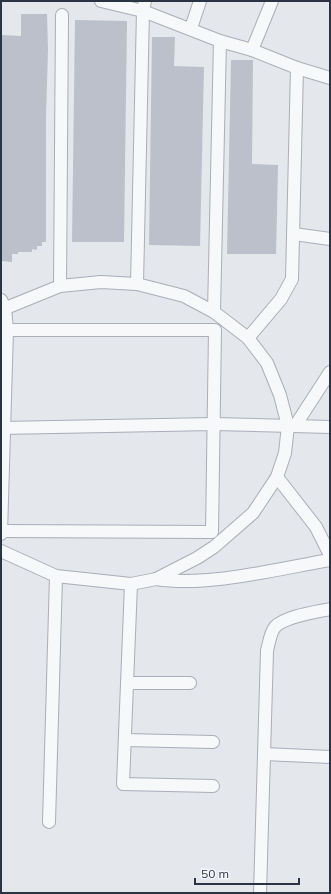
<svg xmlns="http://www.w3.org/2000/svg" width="331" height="894" viewBox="0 0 331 894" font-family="Mulish,sans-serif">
<rect width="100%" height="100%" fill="#e4e7ec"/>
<!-- building -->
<g fill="#bbc0ca">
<polygon points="21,14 47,14 48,49 46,117 46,242 42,242 42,246 37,246 37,250 32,249 32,252 18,252 18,254 12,254 12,262 1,261 1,35 21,36"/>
<polygon points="75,20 127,21 124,242 72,242"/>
<polygon points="152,37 175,37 174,66 204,67 200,246 149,245"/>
<polygon points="231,60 253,60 252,164 278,165 276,254 227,254"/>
</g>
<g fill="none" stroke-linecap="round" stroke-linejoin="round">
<!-- minor casing -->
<g stroke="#a9aeb7" stroke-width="14">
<g id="minor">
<polyline points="101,1 143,11 220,41 252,50 297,68 330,78"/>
<polyline points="191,28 200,1"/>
<polyline points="252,50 272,1"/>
<polyline points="294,234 330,239"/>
<polyline points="137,284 143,11 145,1"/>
<polyline points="60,286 62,15"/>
<polyline points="1,300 5,308 7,330 1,534"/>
<polyline points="1,310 60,286 101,282 137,284 184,296 214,312 248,338 267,363 280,395 288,426 285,453 277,477 253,513 214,547 197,558 156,579 131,584 56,576 1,551"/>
<polyline points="214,312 220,41"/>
<polyline points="248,338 281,299 292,279 297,68"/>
<polyline points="295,426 330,372"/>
<polyline points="1,428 214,424 330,427"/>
<polyline points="277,477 316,527 330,555"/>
<polyline points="2,531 212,532 215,330 7,330"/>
<path d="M156 579C209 587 277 569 330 560"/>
<polyline points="131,584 123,784 213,786"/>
<polyline points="127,683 190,683"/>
<polyline points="125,740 213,742"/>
<polyline points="264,754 330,757"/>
<polyline points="49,822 56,576"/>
<path d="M260 893 267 651C269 643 270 633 275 627 285 616 316 612 330 609"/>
</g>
</g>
<!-- minor -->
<use href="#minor" stroke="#f7f8fa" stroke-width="12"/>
</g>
<!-- border -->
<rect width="331" height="894" fill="none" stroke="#2b3445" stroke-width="4"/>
<!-- scale -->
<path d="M195 878v6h104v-6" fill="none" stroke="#2b3445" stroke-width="2"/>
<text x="201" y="878" font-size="12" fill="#2b3445" stroke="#f4f6f9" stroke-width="3" paint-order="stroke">50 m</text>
</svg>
